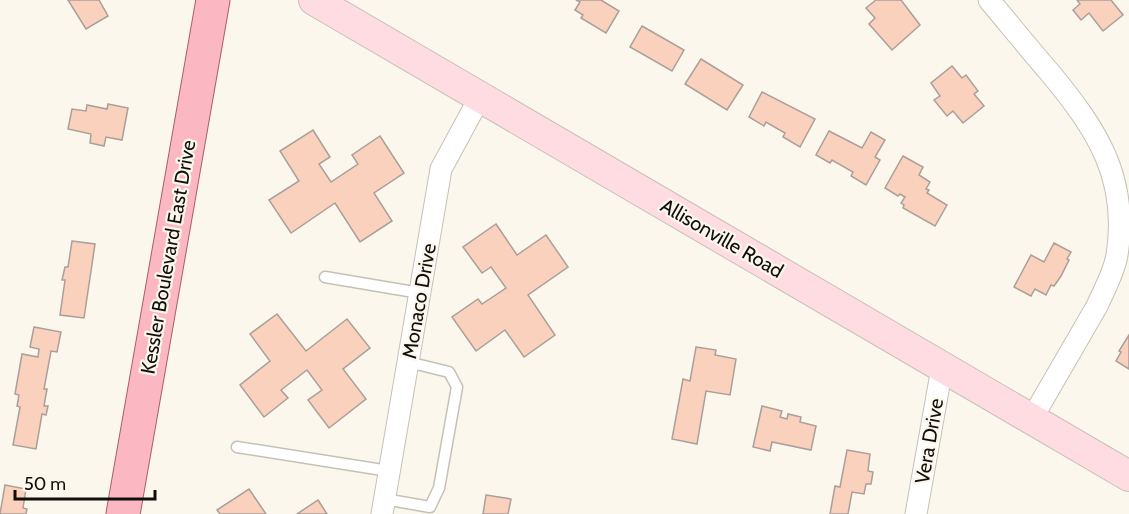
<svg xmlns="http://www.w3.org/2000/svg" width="1129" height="514" viewBox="0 0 1129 514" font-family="Cabin,sans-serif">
<rect width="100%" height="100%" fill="#fcf7ec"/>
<!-- building -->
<g fill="#fad1bc" stroke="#ab9f9a" stroke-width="1.5">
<polygon points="68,0 99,0 108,16 86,29"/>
<polygon points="576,0 601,0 619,11 606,33 581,18 583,15 575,10 580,2"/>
<polygon points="876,0 901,0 920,25 892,50 869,24 875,18 866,8"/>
<polygon points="1077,0 1111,0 1123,15 1103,31 1089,13 1081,20 1073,10 1080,4"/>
<polygon points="642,26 684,50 672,71 630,47"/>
<polygon points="701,59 743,85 727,110 685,84"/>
<polygon points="952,66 962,78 966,75 978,91 974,94 984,106 963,123 953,111 947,116 934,100 940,96 931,83"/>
<polygon points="762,92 815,119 800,147 783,137 785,133 766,122 764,126 749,117"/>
<polygon points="108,104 128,108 122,140 106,137 104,146 90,143 91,134 68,129 72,109 86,111 87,105 107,109"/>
<polygon points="313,130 330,157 319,164 331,182 358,164 352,155 380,136 404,173 374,193 392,221 360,242 335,203 291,233 269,200 299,181 280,151"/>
<polygon points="829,131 862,148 871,132 885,140 875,157 880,160 866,185 851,176 853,172 832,160 830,163 816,155"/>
<polygon points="903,156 923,167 919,175 930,182 926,189 929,190 927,193 947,205 935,226 903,208 904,205 901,203 905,197 900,194 898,196 885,188"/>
<polygon points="496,224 517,255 546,235 568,267 528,295 555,335 524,357 505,330 476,351 452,317 478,299 482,304 506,288 491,267 482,273 463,247"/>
<polygon points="72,241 95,244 84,318 60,315 65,280 62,280 65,267 68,267"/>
<polygon points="1054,243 1071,252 1067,259 1069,260 1061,276 1054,286 1051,285 1046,295 1035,289 1031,296 1014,287 1031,255 1044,262"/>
<polygon points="277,314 306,351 347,319 370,348 343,369 366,399 329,428 308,400 322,390 307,370 281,390 288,398 264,417 240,385 270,361 250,334"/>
<polygon points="34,327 61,332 57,352 51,351 44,389 47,389 44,406 48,406 46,415 42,414 36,449 13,445 20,407 17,406 19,395 15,394 22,354 38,357 39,349 30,347"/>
<polygon points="1129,335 1129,369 1116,361 1121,352 1119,351"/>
<polygon points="696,347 716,350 715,355 736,359 730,395 706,391 697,444 672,439 683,379 690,381"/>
<polygon points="762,406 782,411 780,417 787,419 788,414 801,417 800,422 816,426 811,450 772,442 770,451 753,447"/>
<polygon points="847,450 870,454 868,471 873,472 871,484 866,484 864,494 852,492 848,514 830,514 835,486 840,487"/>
<polygon points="5,485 26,489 23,508 27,509 26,514 0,514"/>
<polygon points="249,489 266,514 220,514 217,510"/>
<polygon points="486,495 511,499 508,514 483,514"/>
<polygon points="318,500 327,514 297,514"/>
</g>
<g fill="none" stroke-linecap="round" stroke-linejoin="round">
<!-- service casing -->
<g stroke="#c6c1b7" stroke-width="13">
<g id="service">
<polyline points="325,277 420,293"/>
<polyline points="237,447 389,471"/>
<polyline points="384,499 430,507 439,488 457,387 449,372 408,362"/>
</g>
</g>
<!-- minor casing -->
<g stroke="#c6c1b7" stroke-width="23">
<g id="minor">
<path d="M989 0C1010 25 1030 50 1051 74 1097 130 1129 178 1117 255 1114 273 1104 290 1097 306L1031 420"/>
<polyline points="382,514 441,169 480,97"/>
<polyline points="916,514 942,368"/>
</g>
</g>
<!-- secondary casing -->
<g stroke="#c6c1b7" stroke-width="32">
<polyline id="secondary" points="314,0 1129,476"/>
</g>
<!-- primary casing -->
<g stroke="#a85e68" stroke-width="35">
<polyline id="primary" points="123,514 213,0"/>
</g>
<!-- service -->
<use href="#service" stroke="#fff" stroke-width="10"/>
<!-- minor -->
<use href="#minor" stroke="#fff" stroke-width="21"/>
<!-- secondary -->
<use href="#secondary" stroke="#fedce1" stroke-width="30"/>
<!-- primary -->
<use href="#primary" stroke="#fcb8c2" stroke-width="33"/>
</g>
<g text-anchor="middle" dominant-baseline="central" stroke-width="4.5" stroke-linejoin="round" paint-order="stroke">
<!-- street labels -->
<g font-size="20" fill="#100f0b" stroke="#fcf7ec">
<text transform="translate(722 238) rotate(30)">Allisonville Road</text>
<text transform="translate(168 257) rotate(-80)">Kessler Boulevard East Drive</text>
<text transform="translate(419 301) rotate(-80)">Monaco Drive</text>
<text transform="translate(929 441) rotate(-80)">Vera Drive</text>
</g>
</g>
<!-- scale -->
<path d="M15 490v9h140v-9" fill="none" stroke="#100f0b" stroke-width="3"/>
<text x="24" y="490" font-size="18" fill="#100f0b" stroke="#fcf7ec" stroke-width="4.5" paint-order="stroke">50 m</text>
</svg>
